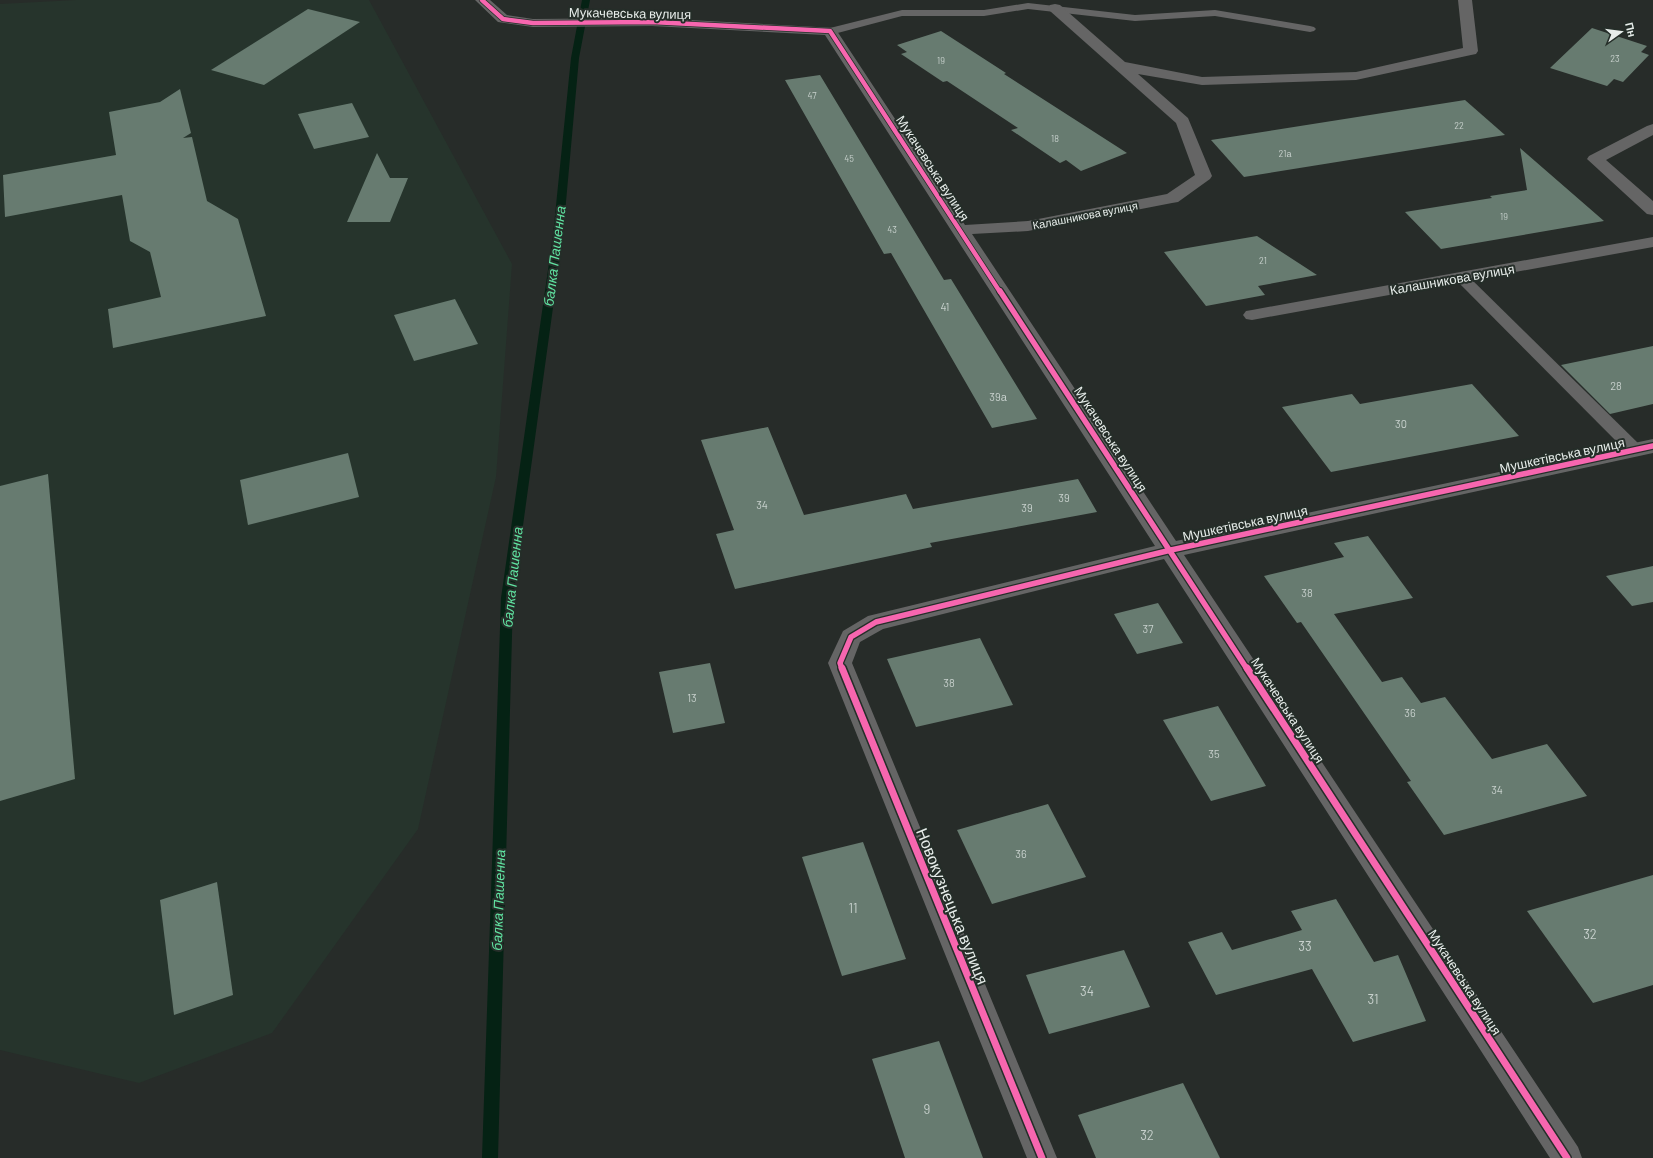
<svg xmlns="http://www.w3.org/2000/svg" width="1653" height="1158" viewBox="0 0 1653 1158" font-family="Barlow,sans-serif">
<rect width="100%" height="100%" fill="#272c29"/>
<!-- built -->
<polygon fill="#26342c" points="76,0 369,0 512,264 496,477 418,829 272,1033 139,1083 0,1050 0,4"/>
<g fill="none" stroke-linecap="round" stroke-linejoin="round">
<!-- stream -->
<polygon fill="#052214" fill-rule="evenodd" points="582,0 590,0 579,58 563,235 513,598 498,1158 482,1158 501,598 553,235 571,58"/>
</g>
<!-- building -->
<g fill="#677b70">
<polygon points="308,9 360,22 264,85 211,70"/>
<polygon points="1592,28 1647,46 1641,52 1649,55 1623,82 1614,79 1607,86 1550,68"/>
<polygon points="941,31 1006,73 1004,74 1127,153 1081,171 1066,160 1060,163 1011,130 1018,128 947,81 943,82 901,54 907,52 897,45"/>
<polygon points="820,75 944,280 951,279 1037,419 992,428 891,253 884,254 785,80"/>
<polygon points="180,89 191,133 183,138 192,137 207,201 238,219 266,316 113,348 108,309 161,297 150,252 130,241 122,195 5,217 3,175 116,155 109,112 160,102"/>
<polygon points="1465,100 1505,135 1244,177 1211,140"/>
<polygon points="352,103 369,137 314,149 298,114"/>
<polygon points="1520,148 1604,221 1441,249 1405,212 1492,198 1490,196 1527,190"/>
<polygon points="377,153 390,178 408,178 390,222 347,222"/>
<polygon points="1257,236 1317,275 1258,286 1265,295 1206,306 1164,252"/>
<polygon points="455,299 478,344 414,361 394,315"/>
<polygon points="1653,346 1653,404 1610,414 1561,365"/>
<polygon points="1472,384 1519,436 1331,472 1282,407 1352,394 1360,404"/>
<polygon points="768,427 804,515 906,494 913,509 1078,479 1097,512 930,543 932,547 735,589 716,534 734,530 701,440"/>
<polygon points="348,453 359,497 248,525 240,480"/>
<polygon points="48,474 75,779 0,801 0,486"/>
<polygon points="1368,536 1413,598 1334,614 1382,682 1402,677 1421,703 1445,697 1492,759 1547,744 1587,796 1444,835 1407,782 1411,781 1301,622 1297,623 1264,576 1344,557 1334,543"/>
<polygon points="1653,566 1653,602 1632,606 1606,576"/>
<polygon points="1158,603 1183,643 1137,654 1114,614"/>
<polygon points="980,638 1013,705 916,727 887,659"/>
<polygon points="710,663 725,723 673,733 659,672"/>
<polygon points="1218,706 1266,786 1211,801 1163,720"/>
<polygon points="1048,804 1086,877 992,904 957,830"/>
<polygon points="863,842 906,959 842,976 802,857"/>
<polygon points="1653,875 1653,985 1593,1003 1527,911"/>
<polygon points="217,882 233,995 174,1015 160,900"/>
<polygon points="1336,899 1374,962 1398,955 1426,1021 1353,1042 1312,969 1216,995 1188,942 1222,932 1232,950 1302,930 1291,911"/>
<polygon points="1124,950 1150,1007 1049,1034 1026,975"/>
<polygon points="939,1041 983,1158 905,1158 872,1059"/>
<polygon points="1183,1083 1220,1158 1096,1158 1078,1115"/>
</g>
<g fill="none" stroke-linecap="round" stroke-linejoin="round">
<!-- lane -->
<g fill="#656565" fill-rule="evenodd">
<polygon points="1028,3 1135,15 1215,10 1310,26 1314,27 1316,29 1314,31 1310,32 1215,16 1135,21 1028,9 984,16 902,16 830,35 826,33 824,31 826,29 902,10 984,10"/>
<polygon points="1461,273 1466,274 1641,446 1643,450 1641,454 1635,455 1629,454 1456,280 1454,277 1456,274"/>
</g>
<!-- street -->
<g fill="#656565" fill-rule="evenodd">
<polygon points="475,0 490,0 507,15 533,19 652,18 835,28 965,225 1028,221 1167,194 1195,175 1176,123 1050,11 1048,8 1050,5 1055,4 1060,5 1125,62 1202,77 1356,72 1463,48 1458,0 1472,0 1478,51 1476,54 1471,55 1356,80 1202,85 1138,74 1188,118 1212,176 1210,179 1178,202 1172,203 1028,231 972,234 1176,541 1653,439 1653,453 1184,555 1578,1147 1582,1158 1550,1158 1164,559 883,629 860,642 852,663 1057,1158 1027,1158 828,663 843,631 868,616 1155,546 825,35 652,26 533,27 498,22"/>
<polygon points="1653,124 1653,135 1606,160 1653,201 1653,215 1647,214 1587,159 1589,156 1647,126"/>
<polygon points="1653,237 1653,247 1252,320 1246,319 1243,315 1246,311 1252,310"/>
</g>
<!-- cycleway-far2 casing -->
<g stroke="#252e29" stroke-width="6">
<polyline id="cycleway-far2" points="482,0 503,19 533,23 652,22 830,31 1000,292"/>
</g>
<!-- cycleway-far1 casing -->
<g stroke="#252e29" stroke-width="8">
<g id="cycleway-far1">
<polyline points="1000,291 1247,669"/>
<polyline points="842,669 840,663 851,637 876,622 1171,550 1653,446"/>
</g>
</g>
<!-- cycleway casing -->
<g stroke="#252e29" stroke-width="10">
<g id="cycleway">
<polyline points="842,668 1042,1158"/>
<polyline points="1247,668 1567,1158"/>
</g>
</g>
<!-- cycleway-far2 -->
<use href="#cycleway-far2" stroke="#f766af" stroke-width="4.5"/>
<!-- cycleway-far1 -->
<use href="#cycleway-far1" stroke="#f766af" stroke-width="5.5"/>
<!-- cycleway -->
<use href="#cycleway" stroke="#f766af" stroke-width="7"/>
</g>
<g text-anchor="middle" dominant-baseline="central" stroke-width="4" stroke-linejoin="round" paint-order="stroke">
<!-- far-number labels -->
<g font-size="9" fill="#c7d0cc">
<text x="1615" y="58">23</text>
<text x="941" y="60">19</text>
<text x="812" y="95">47</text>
<text x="1459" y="125">22</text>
<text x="1055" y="138">18</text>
<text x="1285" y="153">21а</text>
<text x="849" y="158">45</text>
<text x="1504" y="216">19</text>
<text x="892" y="229">43</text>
<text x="1263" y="260">21</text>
</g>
<!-- far-street labels -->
<g font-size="11" fill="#e7edea" stroke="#252e29">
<text transform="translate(1085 215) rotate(-11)">Калашникова вулиця</text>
</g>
<!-- number labels -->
<g font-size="11" fill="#c7d0cc">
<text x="945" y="306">41</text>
<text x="1616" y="385">28</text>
<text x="998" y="396">39а</text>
<text x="1401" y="423">30</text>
<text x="1064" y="497">39</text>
<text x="762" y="504">34</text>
<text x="1027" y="507">39</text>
<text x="1307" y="592">38</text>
<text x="1148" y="628">37</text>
<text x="949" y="682">38</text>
<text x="692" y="697">13</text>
<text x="1410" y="712">36</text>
<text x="1214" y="753">35</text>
<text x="1497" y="789">34</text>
<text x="1021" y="853">36</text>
</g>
<!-- street labels -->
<g font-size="13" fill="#e7edea" stroke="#252e29">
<text transform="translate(630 13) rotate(1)">Мукачевська вулиця</text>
<text transform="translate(933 168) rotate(57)">Мукачевська вулиця</text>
<text transform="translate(1452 279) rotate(-10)">Калашникова вулиця</text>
<text transform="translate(1111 439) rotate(57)">Мукачевська вулиця</text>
<text transform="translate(1562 455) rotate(-12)">Мушкетівська вулиця</text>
<text transform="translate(1245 523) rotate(-12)">Мушкетівська вулиця</text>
<text transform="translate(1288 710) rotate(57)">Мукачевська вулиця</text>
<text transform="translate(1465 982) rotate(57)">Мукачевська вулиця</text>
</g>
<!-- near-number labels -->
<g font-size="13" fill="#c7d0cc">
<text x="853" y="908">11</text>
<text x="1590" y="934">32</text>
<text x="1305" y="946">33</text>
<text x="1087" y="991">34</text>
<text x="1373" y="999">31</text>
<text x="927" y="1109">9</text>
<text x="1147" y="1135">32</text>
</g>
<!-- water labels -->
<g font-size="14" font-style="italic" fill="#61e4a2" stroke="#252e29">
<text transform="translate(554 256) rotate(-83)">балка Пашенна</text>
<text transform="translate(512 577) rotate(-84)">балка Пашенна</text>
<text transform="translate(498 900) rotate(-88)">балка Пашенна</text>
</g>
<!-- near-street labels -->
<g font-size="16" fill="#e7edea" stroke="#252e29">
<text transform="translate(953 906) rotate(68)">Новокузнецька вулиця</text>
</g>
</g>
<!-- north arrow -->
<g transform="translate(1621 32) rotate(76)" stroke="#252e29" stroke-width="3" paint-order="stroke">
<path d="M0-3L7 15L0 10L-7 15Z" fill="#e7edea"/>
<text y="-6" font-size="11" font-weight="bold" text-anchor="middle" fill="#e7edea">Пн</text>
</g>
</svg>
